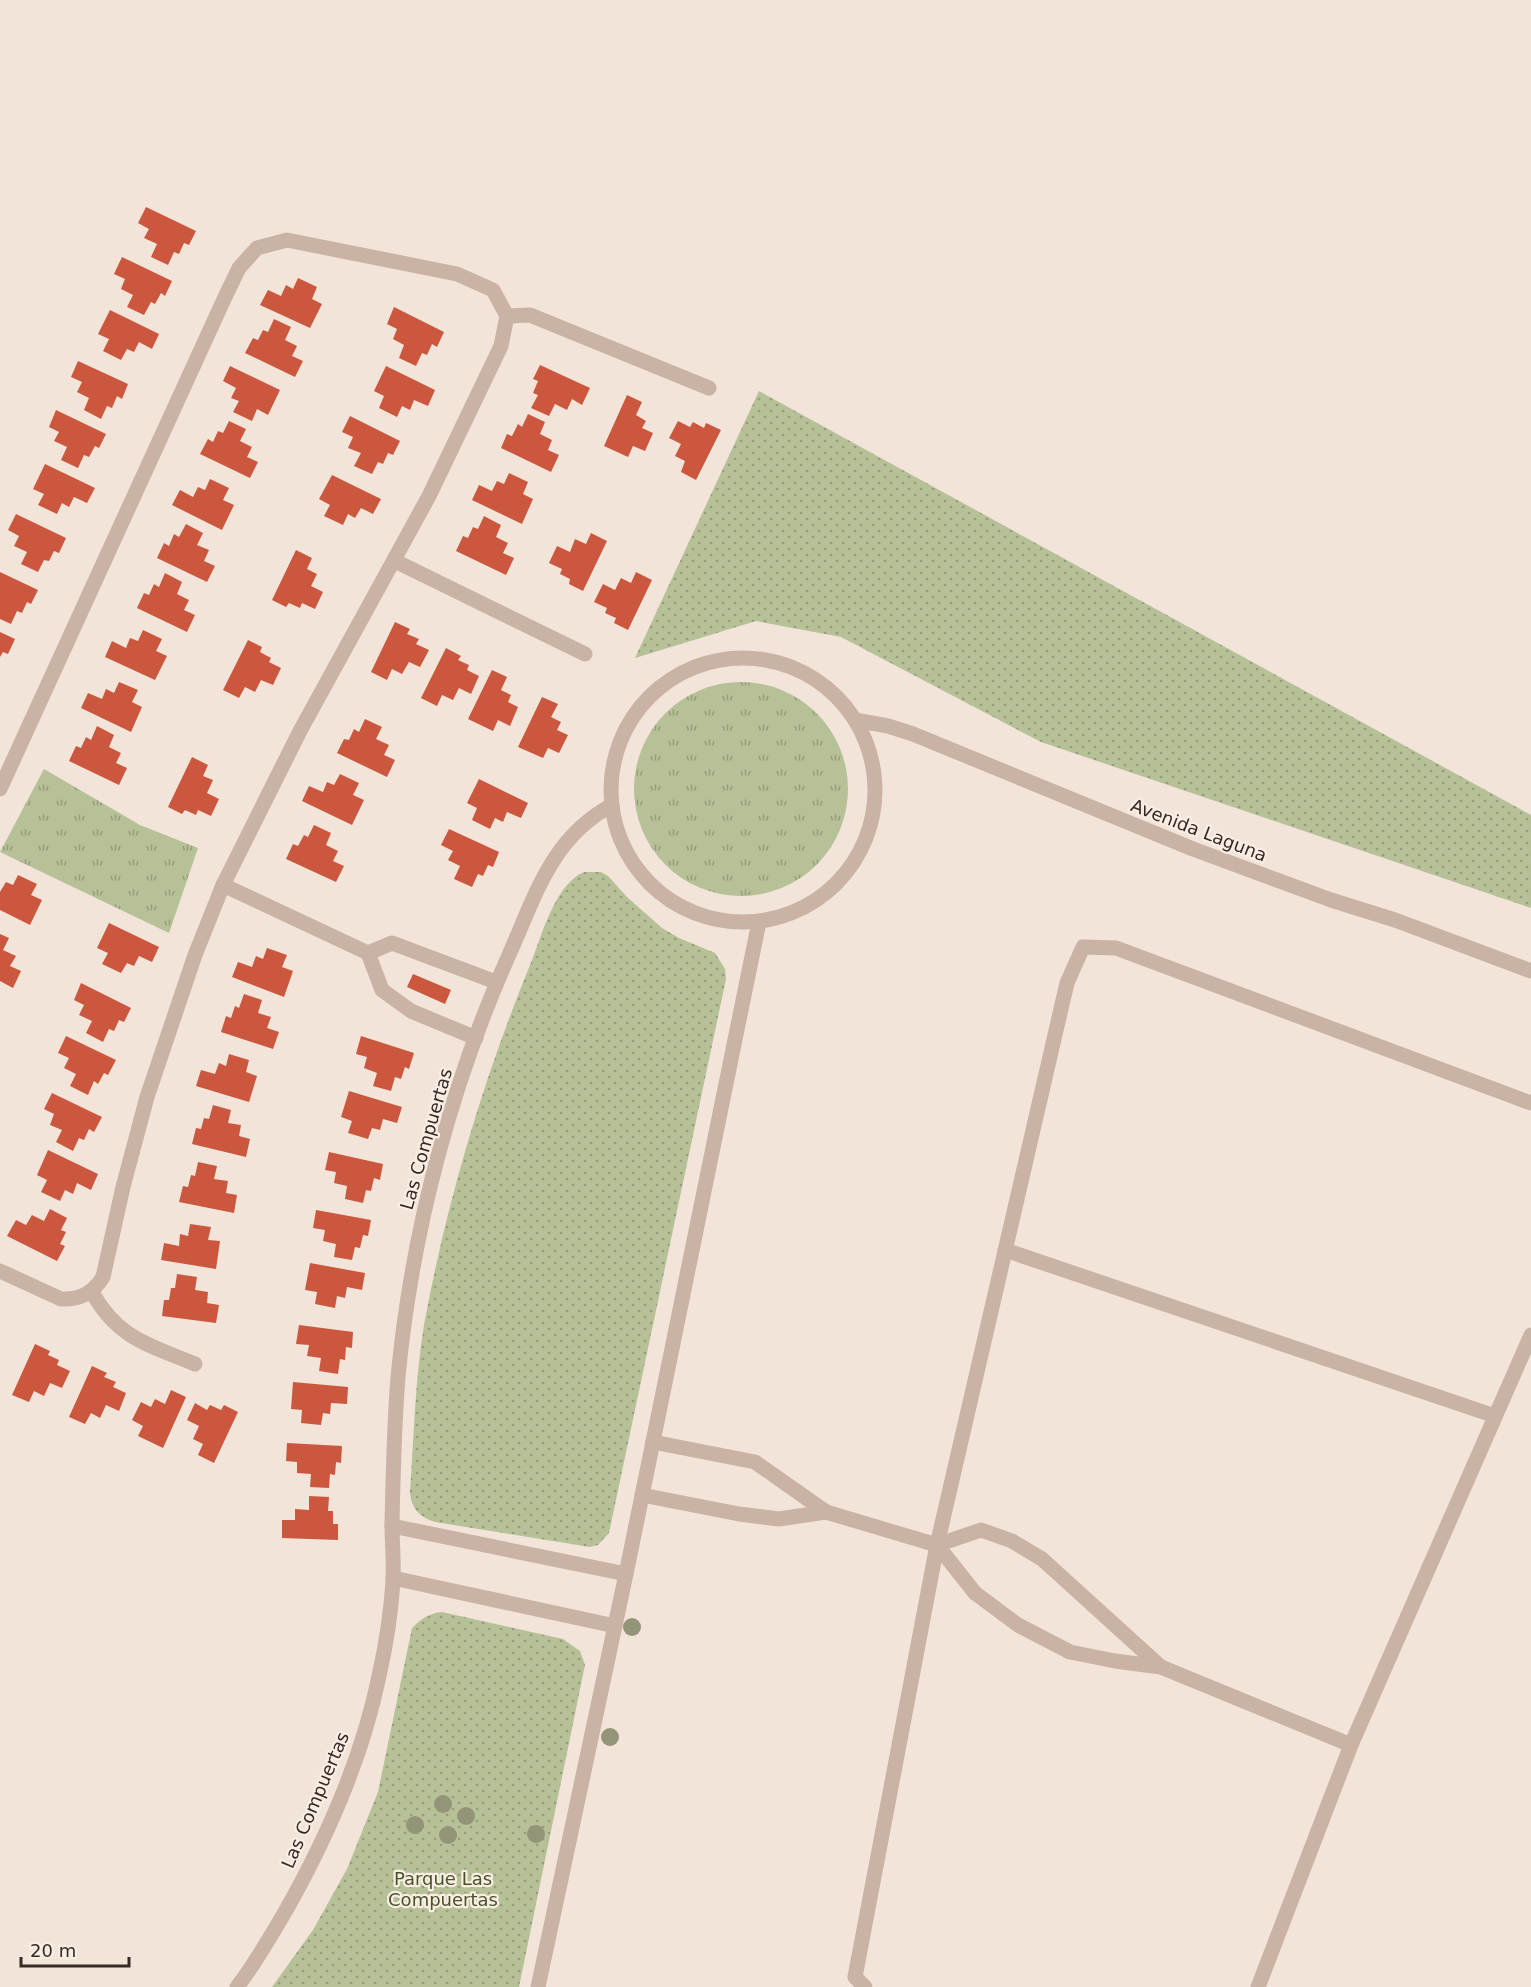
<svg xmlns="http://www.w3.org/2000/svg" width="1531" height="1987" viewBox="0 0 1531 1987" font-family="'DejaVu Sans',sans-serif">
<defs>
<pattern id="grass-tufts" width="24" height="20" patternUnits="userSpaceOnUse" patternTransform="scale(1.5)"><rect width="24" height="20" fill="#b6c198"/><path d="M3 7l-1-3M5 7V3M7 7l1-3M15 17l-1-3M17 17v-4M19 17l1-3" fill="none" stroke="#959d7c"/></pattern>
<pattern id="park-dots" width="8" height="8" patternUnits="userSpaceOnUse" patternTransform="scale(1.5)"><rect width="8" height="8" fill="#b6c198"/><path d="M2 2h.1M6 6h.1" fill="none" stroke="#959d7c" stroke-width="1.8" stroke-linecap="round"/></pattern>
</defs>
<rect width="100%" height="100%" fill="#f2e4d8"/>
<!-- grass -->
<g fill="url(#grass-tufts)">
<circle cx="741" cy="789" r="107"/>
<polygon points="44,769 140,825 198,848 169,933 0,852"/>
</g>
<!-- park -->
<g fill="url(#park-dots)">
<polygon points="759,391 1531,815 1531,908 1041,742 841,637 756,621 635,658"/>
<path d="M584 872H601L608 876 627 897 662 928 679 938 715 953 725 969 726 979 609 1533 598 1545 590 1547 435 1522C419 1517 411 1508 410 1492 414 1436 415 1380 424 1325 447 1200 484 1077 532 960 543 932 555 885 584 872Z"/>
<path d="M442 1612 563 1639 580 1651 585 1665 519 1987H272L313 1930 347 1869 378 1792 412 1628C421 1619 429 1613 442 1612Z"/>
</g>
<!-- building -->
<g fill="#ca573e">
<polygon points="146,207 196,231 189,245 184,243 179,254 174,252 168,265 151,257 157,244 144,238 149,229 138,223"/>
<polygon points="122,257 172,281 165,296 161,293 155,304 151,302 144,315 127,307 133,295 121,289 125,279 114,274"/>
<polygon points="298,278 317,287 312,299 322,304 310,328 260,305 268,290 281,296 286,285 293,289"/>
<polygon points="394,307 444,332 437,347 432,344 427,355 422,353 416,366 399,358 404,345 393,339 397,329 387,324"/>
<polygon points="110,310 159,334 152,349 139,342 134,352 127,349 121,360 103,351 109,339 98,334"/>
<polygon points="274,319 291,327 285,340 297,346 292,356 303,361 295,377 245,353 253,338 258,340 263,330 268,332"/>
<polygon points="78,361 128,384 122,399 117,396 112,408 107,406 101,419 84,410 89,398 77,392 82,382 71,377"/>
<polygon points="540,365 590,388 582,405 572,399 567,410 555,404 549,416 531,408 538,395 533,393 538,381 533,379"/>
<polygon points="230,366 280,390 268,415 257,409 252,421 233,412 239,401 231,398 236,388 223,381"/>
<polygon points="386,366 435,390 428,406 414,400 410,410 402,406 397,417 379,408 384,396 374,391"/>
<polygon points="627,395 642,402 636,415 646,421 642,428 653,433 645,451 633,446 628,457 604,446"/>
<polygon points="56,410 106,434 99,448 95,446 89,457 84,455 78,468 61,460 67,447 54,441 59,432 49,427"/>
<polygon points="528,414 545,422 540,434 552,440 548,450 559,455 551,472 501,448 507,434 512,436 518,424 522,427"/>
<polygon points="350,416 400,441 393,455 388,453 383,464 378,462 372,474 354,466 361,453 348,448 353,437 342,432"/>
<polygon points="229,421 246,429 240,441 252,447 247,457 258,462 250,478 200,454 208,439 213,442 218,431 223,433"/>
<polygon points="678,421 690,427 693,422 704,428 706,423 721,430 696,480 681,472 685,461 675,456 681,444 669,438"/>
<polygon points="45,464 95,488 87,503 74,497 69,507 62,503 57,514 38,505 44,494 33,489"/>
<polygon points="509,473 528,482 523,494 533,499 522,524 472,500 479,485 492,491 497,481 504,484"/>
<polygon points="332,475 381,499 373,514 361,508 355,518 348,514 343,525 324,516 330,505 319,499"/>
<polygon points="210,479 229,488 223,500 234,505 222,530 172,505 180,490 193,497 198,487 205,490"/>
<polygon points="16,514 66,538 59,553 54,551 49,561 44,560 38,572 21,564 27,552 14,546 19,536 8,530"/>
<polygon points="484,516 501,525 496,537 508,543 503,553 514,558 506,575 456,551 463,536 468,538 473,527 478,529"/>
<polygon points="186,524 203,533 197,545 209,550 204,561 215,566 207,582 157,558 164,543 169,546 174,534 179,537"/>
<polygon points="591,533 607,541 583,591 569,584 570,579 560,574 562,569 549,563 557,546 570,552 575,539 586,544"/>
<polygon points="296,550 312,558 307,569 317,574 311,586 323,592 315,609 302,603 300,608 289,603 286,607 272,600"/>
<polygon points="0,572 38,590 31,604 27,602 22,613 17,611 11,624 0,619"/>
<polygon points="636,572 652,580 628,630 614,623 616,618 605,613 607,608 594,602 603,584 615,590 621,578 631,583"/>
<polygon points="165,573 182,582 177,594 189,600 184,610 195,615 187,632 137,608 144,593 149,595 154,584 159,587"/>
<polygon points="395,622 410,629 407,634 419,639 416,644 429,650 420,667 409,662 402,674 392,669 387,680 371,672"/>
<polygon points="143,630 162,639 156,651 167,656 155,680 105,657 112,641 126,648 130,638 138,641"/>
<polygon points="0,632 15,639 8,654 3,652 0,657"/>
<polygon points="248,640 262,647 260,652 271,658 269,662 281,668 273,685 261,680 255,692 245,687 239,698 223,690"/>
<polygon points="446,648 461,656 458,660 469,665 467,670 479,676 471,694 459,688 453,700 442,695 437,706 421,698"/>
<polygon points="492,670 507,677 501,690 511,695 508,702 518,707 510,726 498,720 493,731 468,719"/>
<polygon points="119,682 138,690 132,702 142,707 131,732 81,708 88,693 102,699 106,689 114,693"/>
<polygon points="542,697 558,704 551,717 561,722 557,730 568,735 559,753 548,748 543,758 518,747"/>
<polygon points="365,719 382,727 376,739 389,745 384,755 395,760 387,777 337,753 344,739 349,740 354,729 359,732"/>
<polygon points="97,726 114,735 109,747 121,753 116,763 127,768 119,785 69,761 76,746 81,748 86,737 91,740"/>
<polygon points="192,757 208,765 203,776 213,780 207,793 219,799 211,816 198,810 196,815 185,810 182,814 168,807"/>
<polygon points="340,774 359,783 353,795 364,800 352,825 302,801 309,786 323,792 327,782 334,785"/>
<polygon points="479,779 528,803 521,818 507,812 503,822 495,818 490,829 472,820 477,808 467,803"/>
<polygon points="314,825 331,833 326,845 338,851 333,861 344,866 336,882 286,859 293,844 298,846 304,835 308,837"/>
<polygon points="449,829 499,852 493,867 488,865 483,876 478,874 472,887 454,879 460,866 448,860 453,851 441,845"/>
<polygon points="18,875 37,884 31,895 42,900 30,925 0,910 0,892 6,882 13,885"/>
<polygon points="109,923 159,947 152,962 139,956 134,966 127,963 121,973 102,964 108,953 97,948"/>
<polygon points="0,934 9,938 3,950 16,956 10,966 21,971 13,988 0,981"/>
<polygon points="267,948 287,955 282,967 293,971 284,997 232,977 238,962 252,967 256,956 263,959"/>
<polygon points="413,974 451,990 445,1004 407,987"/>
<polygon points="81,983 131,1008 124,1022 119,1020 114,1031 109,1029 103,1042 86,1033 92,1021 79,1015 84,1005 74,1000"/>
<polygon points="244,994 262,1000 258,1013 271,1017 267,1028 279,1032 273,1049 221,1032 226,1016 231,1018 235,1006 239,1008"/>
<polygon points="66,1036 116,1060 108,1075 104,1073 98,1084 94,1081 88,1095 70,1086 76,1074 64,1068 69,1058 58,1053"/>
<polygon points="361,1036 414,1053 409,1069 405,1067 401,1079 395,1077 391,1091 373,1086 377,1073 364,1068 367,1057 356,1054"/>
<polygon points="229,1054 249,1060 246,1072 257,1076 249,1102 196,1086 201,1070 215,1074 219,1063 226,1066"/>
<polygon points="349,1091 402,1107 397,1123 383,1119 380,1130 372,1128 368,1139 348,1133 352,1121 341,1117"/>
<polygon points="52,1093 102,1117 94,1132 89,1129 84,1140 79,1138 73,1151 56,1142 62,1130 50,1125 54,1114 44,1109"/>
<polygon points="213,1105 231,1110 228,1123 241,1125 239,1136 250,1139 246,1157 192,1144 196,1128 201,1129 204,1118 209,1119"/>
<polygon points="48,1150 98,1174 91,1190 77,1183 73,1194 65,1190 60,1201 41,1192 47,1180 37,1175"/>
<polygon points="329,1152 383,1164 380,1180 374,1178 371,1191 366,1190 363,1203 345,1199 347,1186 334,1183 336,1172 325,1170"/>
<polygon points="198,1162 217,1166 214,1179 228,1181 226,1193 237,1195 234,1213 179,1202 183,1186 188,1187 191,1175 195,1176"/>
<polygon points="50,1209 67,1218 61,1230 66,1232 60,1244 65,1246 57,1261 7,1236 16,1220 26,1225 32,1215 44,1221"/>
<polygon points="316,1210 371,1220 368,1236 363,1235 360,1248 355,1247 352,1260 334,1257 336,1244 323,1241 325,1230 313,1228"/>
<polygon points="190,1224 211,1227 208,1240 220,1241 216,1269 161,1260 164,1243 179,1246 180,1234 188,1236"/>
<polygon points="310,1263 365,1273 362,1290 347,1287 345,1298 337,1296 335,1308 315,1304 317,1292 305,1290"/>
<polygon points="177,1274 197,1277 195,1290 208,1292 207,1303 219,1305 216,1323 162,1316 164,1300 169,1300 171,1288 175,1288"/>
<polygon points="299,1325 353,1332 352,1348 346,1347 345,1360 340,1359 338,1374 319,1371 321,1358 307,1356 309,1345 296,1344"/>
<polygon points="35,1344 50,1351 48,1355 59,1360 57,1365 70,1371 62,1388 50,1383 44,1396 34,1391 29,1402 12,1395"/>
<polygon points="92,1366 107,1373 104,1377 116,1382 113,1387 126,1393 119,1411 106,1405 100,1418 91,1413 85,1424 69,1417"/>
<polygon points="293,1382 348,1387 347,1404 331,1403 330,1414 323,1413 321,1425 301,1423 302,1410 291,1409"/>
<polygon points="171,1390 186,1397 163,1448 138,1436 143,1426 132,1420 141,1402 151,1407 155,1399 165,1404"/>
<polygon points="195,1403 207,1410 210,1405 221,1410 224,1405 238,1412 214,1463 198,1455 203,1444 193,1439 199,1426 187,1420"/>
<polygon points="287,1443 342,1446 341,1463 336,1462 335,1475 330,1474 329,1488 310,1487 311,1474 297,1473 297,1462 286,1461"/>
<polygon points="309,1496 329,1497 328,1511 333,1511 333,1524 338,1524 338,1540 282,1538 282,1520 295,1520 295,1509 309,1510"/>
</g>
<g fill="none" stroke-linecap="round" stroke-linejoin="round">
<!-- minor -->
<g stroke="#cab3a4" stroke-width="15">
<polyline points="507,316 530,315 709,388"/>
<polyline points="395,561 585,654"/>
<circle cx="743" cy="790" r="132"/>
<polyline points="855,720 888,726 913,734 1193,849 1331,900 1395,920 1531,971"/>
<path d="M0 789 225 297 239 268 257 248 287 240 457 274 493 290 507 316 501 346 429 496 300 731 223 885 195 955 147 1097 123 1187 103 1277C93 1293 80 1300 61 1299L0 1271"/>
<polyline points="223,885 368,953 382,990 411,1011 476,1038"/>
<polyline points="368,953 392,943 496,982"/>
<polyline points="1005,1250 1495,1416"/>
<path d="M92 1292C117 1338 149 1345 195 1364"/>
<polyline points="642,1495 739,1514 779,1519 826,1512 755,1462 653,1442"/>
<polyline points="826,1512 937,1545 981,1530 1012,1541 1042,1559 1161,1667 1115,1661 1070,1652 1018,1625 975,1593 937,1545"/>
<polyline points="392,1526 626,1574"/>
<polyline points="393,1578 615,1626"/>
<polyline points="1161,1667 1351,1745"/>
<path d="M237 1987C255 1964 270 1937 285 1912 327 1838 362 1759 379 1676 386 1645 391 1613 393 1581 394 1562 392 1543 392 1524 393 1475 394 1426 398 1377 412 1230 451 1083 512 948 537 891 553 837 612 805"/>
<polyline points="538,1987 626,1574 759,922"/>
<polyline points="865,1987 855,1977 937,1545 1067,983 1083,947 1116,948 1531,1103"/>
<polyline points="1258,1987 1351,1745 1531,1335"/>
</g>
</g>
<!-- trees -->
<g fill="#949578">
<circle cx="632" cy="1627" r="9"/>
<circle cx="610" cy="1737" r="9"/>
<circle cx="443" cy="1804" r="9"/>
<circle cx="466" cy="1816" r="9"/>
<circle cx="415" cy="1825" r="9"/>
<circle cx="536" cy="1834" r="9"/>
<circle cx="448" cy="1835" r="9"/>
</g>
<g text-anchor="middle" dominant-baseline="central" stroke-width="4.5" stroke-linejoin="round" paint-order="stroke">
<!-- street labels -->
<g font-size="18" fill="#352a26" stroke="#faeee4">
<text transform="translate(1199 830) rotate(21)">Avenida Laguna</text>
<text transform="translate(426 1139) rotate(-74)">Las Compuertas</text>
<text transform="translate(315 1800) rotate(-67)">Las Compuertas</text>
</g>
<!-- park labels -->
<g font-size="18" fill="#475429" stroke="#faeee4">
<text x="443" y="1878">Parque Las<tspan x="443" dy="21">Compuertas</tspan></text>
</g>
</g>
<!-- scale -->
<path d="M21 1957v9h108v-9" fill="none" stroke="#352a26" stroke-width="3"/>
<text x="30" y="1957" font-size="18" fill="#352a26" stroke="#faeee4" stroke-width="4.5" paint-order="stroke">20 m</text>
</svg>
